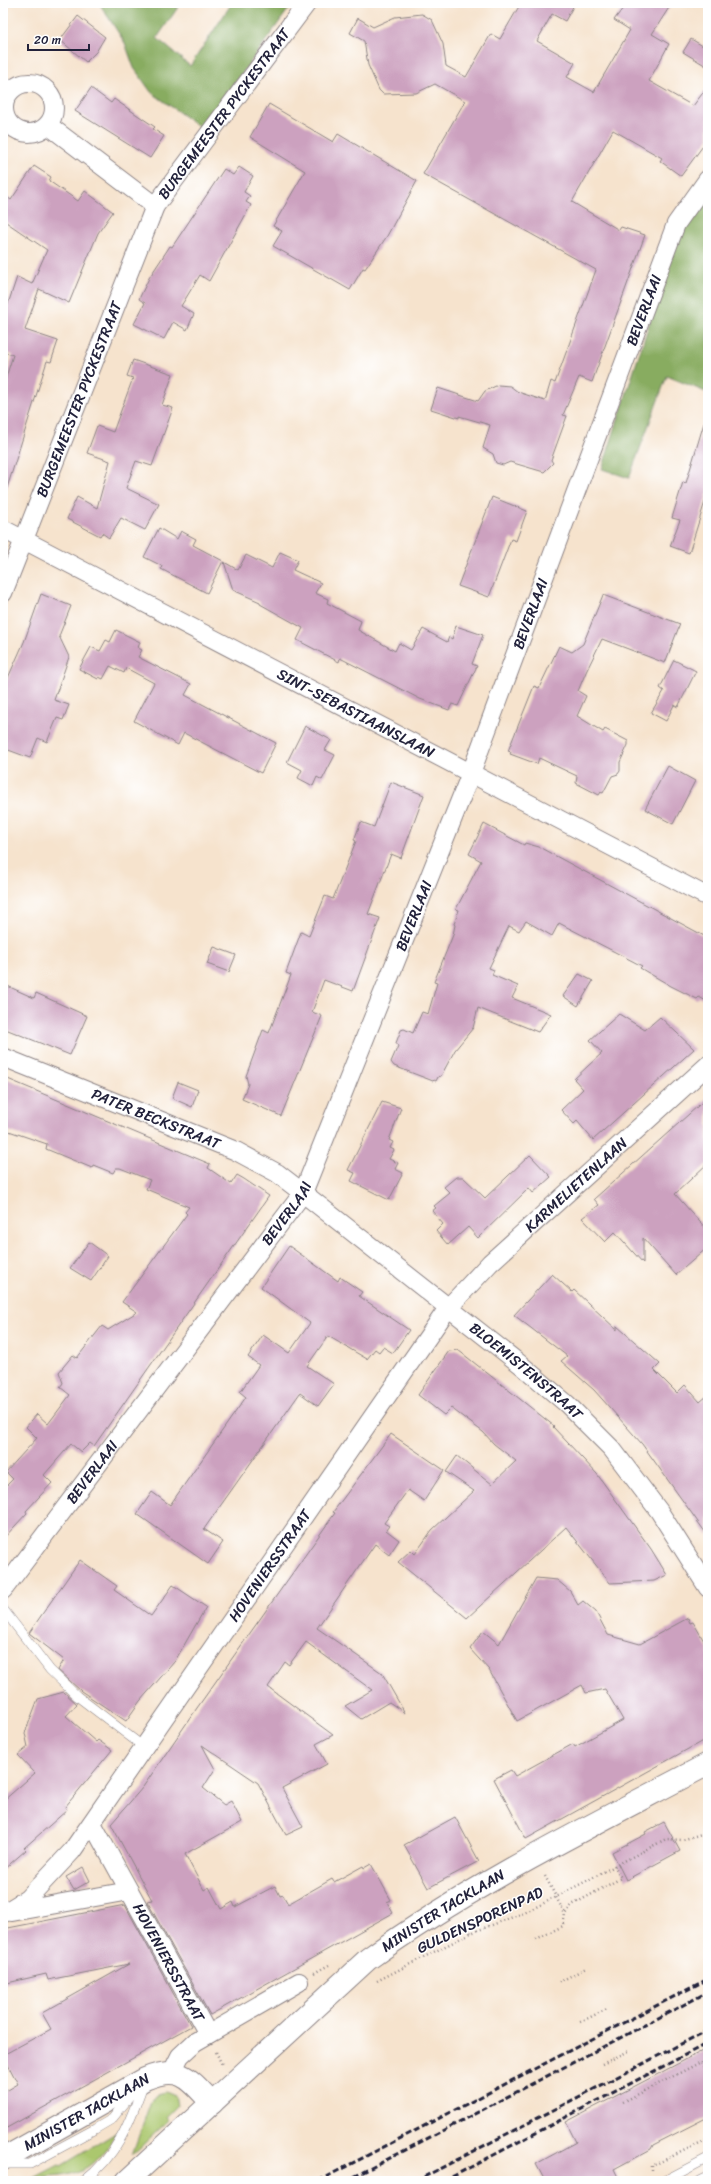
<svg xmlns="http://www.w3.org/2000/svg" width="711" height="2184" viewBox="0 0 711 2184" font-family="Sriracha,sans-serif">
<rect width="100%" height="100%" fill="#fff"/>
<filter id="ink" filterUnits="userSpaceOnUse"><feTurbulence type="fractalNoise" baseFrequency=".025" numOctaves="2"/><feDisplacementMap in="SourceGraphic" scale="8" xChannelSelector="R" yChannelSelector="G"/><feConvolveMatrix kernelMatrix="1 2 1 2 8 2 1 2 1" color-interpolation-filters="sRGB"/></filter>
<filter id="wash" filterUnits="userSpaceOnUse"><feTurbulence type="fractalNoise" baseFrequency=".012" numOctaves="4" result="noise"/><feDisplacementMap in="SourceGraphic" scale="16" xChannelSelector="R" yChannelSelector="G"/><feGaussianBlur stdDeviation="0.9" result="paint"/><feColorMatrix in="noise" values="0 0 0 0 0 0 0 0 0 0 0 0 0 0 0 0 0 1.4 0 .05"/><feComposite in="paint" operator="in"/></filter>
<g filter="url(#wash)">
<rect width="100%" height="100%" fill="#f6e3cd"/>
<!-- green -->
<g fill="#abc76e" stroke="#667454">
<polygon points="166,2092 175,2096 177,2106 166,2117 169,2120 132,2155 151,2101 157,2094"/>
<path d="M119 2131C91 2171 83 2176 34 2178L59 2165 61 2166Z"/>
</g>
<!-- forest -->
<g fill="#88ac61" stroke="#55674e">
<polygon points="99,3 181,3 157,38 190,66 232,3 293,3 202,129 151,92 134,68 125,43"/>
<polygon points="708,193 708,393 667,376 629,478 602,469 675,244"/>
</g>
<g id="blocks">
<!-- building -->
<g fill="#cca1bf">
<polygon points="521,3 575,3 565,21 552,14 537,41 575,63 567,77 594,92 630,30 614,20 627,3 672,3 652,34 669,44 649,81 693,106 708,86 708,139 681,176 660,161 662,158 613,130 572,202 619,230 621,227 645,235 592,382 579,377 563,415 567,416 551,460 553,463 544,472 510,462 503,465 496,463 493,454 483,448 490,425 459,416 459,418 431,409 438,388 478,401 485,391 498,385 510,386 518,392 545,401 551,381 555,383 596,270 423,174 465,101 435,84 416,93 383,94 379,90 368,65 364,41 350,33 358,18 373,27 395,17 422,14 432,20 443,44 446,66 466,77 491,34 500,39"/>
<polygon points="78,16 105,37 96,52 86,62 60,40"/>
<polygon points="691,39 708,49 708,67 683,52"/>
<polygon points="91,88 111,103 114,99 155,127 153,129 164,136 150,158 75,111"/>
<polygon points="269,104 333,142 338,134 417,181 387,236 365,269 363,268 350,290 273,246 282,231 273,226 305,171 250,137"/>
<polygon points="34,166 51,177 49,181 78,201 85,191 113,212 98,233 69,303 39,289 25,330 58,341 51,362 47,361 7,488 3,487 3,387 13,355 3,352 3,319 17,277 32,284 47,250 3,220 3,194 11,200"/>
<polygon points="239,167 253,176 244,192 250,196 246,202 251,205 209,281 200,275 181,306 194,314 187,330 173,322 164,339 134,324 145,303 139,299 149,278 170,246 172,247 224,169 233,175"/>
<polygon points="133,360 173,374 162,405 173,408 152,466 136,461 126,488 159,504 145,530 121,518 109,538 102,533 100,536 67,519 77,497 97,508 110,461 87,453 97,426 113,432 133,378 127,376"/>
<polygon points="704,423 708,424 708,492 689,553 670,546 680,520 672,518 683,482 686,483"/>
<polygon points="492,497 527,511 516,541 511,539 489,597 458,586"/>
<polygon points="159,528 177,539 181,531 196,539 193,545 223,561 207,593 161,569 162,566 144,557"/>
<polygon points="280,552 298,560 293,570 321,583 315,593 328,599 327,603 361,621 358,630 395,651 399,643 411,650 423,629 447,642 449,637 452,639 456,626 483,635 472,664 477,666 458,706 452,704 449,710 420,699 340,658 339,662 297,640 303,628 260,604 260,602 233,590 224,562 238,570 246,555 272,568"/>
<polygon points="41,594 71,606 59,636 69,657 54,700 69,705 63,720 57,718 47,742 38,738 30,758 3,748 3,689 24,642"/>
<polygon points="603,595 680,624 665,663 602,639 586,672 578,691 586,696 577,716 603,732 605,729 628,741 628,745 620,762 620,771 618,774 612,776 603,793 601,792 599,795 576,783 577,776 539,758 537,764 510,754 511,752 508,751 534,686 539,688 559,646 572,652 583,644"/>
<polygon points="116,630 140,642 138,648 142,650 138,657 191,684 185,695 276,743 261,773 184,733 178,745 134,721 154,683 126,668 124,673 110,666 103,679 99,677 98,679 79,669 91,647 100,651 106,640 110,642"/>
<polygon points="674,660 696,671 678,707 674,705 666,721 651,713 664,691 660,688"/>
<polygon points="305,726 331,740 325,750 335,755 322,780 317,777 313,786 298,778 302,770 287,762"/>
<polygon points="668,766 695,781 673,824 645,809"/>
<polygon points="391,782 424,795 401,858 391,854 368,914 380,918 353,991 324,980 312,1012 322,1016 281,1116 242,1099 248,1084 246,1076 263,1030 269,1033 291,975 286,973 301,932 309,936 325,896 333,899 356,841 354,840 361,822 374,827"/>
<polygon points="484,824 524,845 525,843 539,847 708,938 708,1002 699,997 697,999 671,986 640,968 642,966 559,923 552,936 526,921 519,931 509,926 489,968 494,970 492,975 518,986 512,998 551,1014 538,1032 478,1008 473,1028 455,1050 441,1076 438,1077 436,1081 434,1080 433,1081 394,1066 391,1062 398,1046 396,1043 401,1030 404,1029 413,1033 422,1012 428,1014 437,983 434,982 453,935 455,925 454,924 459,910 456,909 481,861 469,854"/>
<polygon points="214,947 236,955 229,972 207,964"/>
<polygon points="579,974 593,981 578,1006 563,996"/>
<polygon points="3,984 34,998 36,993 87,1016 70,1055 3,1028"/>
<polygon points="619,1014 645,1030 660,1017 694,1049 593,1140 577,1121 574,1124 561,1110 583,1089 574,1079 602,1053 590,1040"/>
<polygon points="3,1077 210,1164 208,1168 231,1184 237,1175 244,1179 269,1196 94,1446 90,1443 81,1452 71,1444 44,1475 52,1483 26,1511 27,1513 3,1539 3,1489 13,1479 6,1472 37,1438 26,1427 37,1414 48,1424 70,1395 60,1387 63,1383 59,1372 73,1355 77,1358 102,1326 108,1330 137,1312 122,1302 187,1214 185,1212 189,1207 146,1189 150,1180 120,1168 116,1168 113,1173 93,1165 92,1168 46,1149 47,1144 3,1129"/>
<polygon points="178,1082 198,1090 192,1107 172,1098"/>
<polygon points="708,1097 708,1163 675,1194 708,1231 708,1247 676,1275 643,1238 643,1263 615,1232 605,1242 582,1218 599,1205 594,1199"/>
<polygon points="382,1102 401,1108 389,1140 393,1142 390,1148 394,1150 389,1159 398,1163 395,1169 403,1173 389,1200 351,1181 355,1173 348,1170"/>
<polygon points="530,1155 551,1177 533,1193 529,1188 478,1238 468,1227 448,1245 436,1231 443,1224 432,1211 436,1208 434,1206 450,1193 444,1187 456,1177 463,1177 485,1198"/>
<polygon points="89,1242 108,1256 91,1281 70,1268"/>
<polygon points="289,1246 338,1281 340,1277 362,1292 359,1296 409,1330 393,1353 383,1347 379,1352 375,1349 367,1359 328,1336 307,1366 334,1384 318,1406 300,1393 204,1529 223,1542 208,1564 137,1514 152,1492 170,1505 246,1397 240,1392 259,1365 248,1357 263,1335 289,1353 310,1323 261,1287"/>
<polygon points="552,1274 572,1292 574,1290 617,1330 617,1326 660,1364 654,1370 677,1393 685,1385 700,1402 708,1395 708,1536 642,1444 594,1390 561,1361 567,1356 514,1315"/>
<polygon points="458,1350 554,1426 553,1427 597,1474 651,1549 667,1575 654,1581 610,1583 566,1527 467,1618 398,1562 411,1550 415,1554 432,1530 474,1491 446,1472 457,1456 492,1484 516,1461 494,1444 483,1432 451,1408 444,1415 418,1395 449,1351"/>
<polygon points="391,1434 444,1470 424,1501 408,1490 384,1523 389,1526 386,1530 399,1540 389,1555 375,1544 317,1628 382,1673 405,1713 389,1702 361,1719 345,1706 372,1690 306,1642 289,1665 285,1662 268,1687 333,1735 316,1744 327,1764 282,1788 303,1827 286,1835 258,1783 202,1745 215,1769 203,1788 224,1805 231,1801 242,1822 185,1854 204,1890 209,1887 221,1909 233,1902 235,1907 275,1886 280,1896 283,1895 288,1904 332,1879 334,1882 363,1866 364,1868 371,1864 391,1900 387,1902 393,1913 210,2015 147,1901 152,1900 111,1824 143,1787 197,1708 335,1513 333,1512"/>
<polygon points="80,1560 117,1586 114,1590 151,1616 173,1585 206,1607 175,1661 140,1701 126,1721 81,1691 58,1670 64,1660 29,1633"/>
<polygon points="536,1578 557,1580 570,1591 578,1605 583,1601 596,1612 608,1635 640,1644 688,1618 690,1623 693,1622 708,1648 708,1738 526,1839 494,1779 511,1770 515,1776 573,1744 575,1747 623,1720 605,1689 586,1693 582,1685 517,1721 489,1670 470,1649 483,1631 499,1644"/>
<polygon points="64,1692 77,1704 66,1716 96,1742 98,1740 112,1750 65,1807 67,1810 24,1848 26,1850 3,1870 3,1801 35,1773 18,1755 28,1747 25,1733 38,1699"/>
<polygon points="455,1817 479,1861 428,1888 404,1845"/>
<polygon points="664,1822 680,1851 626,1880 612,1852 646,1834 645,1832"/>
<polygon points="83,1867 90,1881 74,1890 66,1877"/>
<polygon points="125,1905 191,2026 3,2130 3,2093 18,2084 3,2055 51,2029 42,2013 129,1964 48,1980 46,1974 3,1984 3,1929"/>
<polygon points="708,2048 708,2117 653,2145 651,2149 614,2169 620,2181 545,2181 536,2164 576,2142 566,2122"/>
</g>
</g>
</g>
<g filter="url(#ink)">
<use href="#blocks" fill-opacity="0" stroke="#8c8284" stroke-width="1"/>
<g fill="none" stroke-linecap="round" stroke-linejoin="round">
<!-- service casing -->
<g stroke="#8c8284" stroke-width="10">
<g id="service">
<polyline points="3,1609 50,1670 77,1696 145,1748"/>
<polyline points="6,2164 30,2164 95,2129 112,2119 132,2094"/>
<path d="M84 2181C117 2156 130 2122 143 2085"/>
<polyline points="664,2181 708,2158"/>
<polyline points="700,2181 708,2177"/>
</g>
</g>
<!-- minor casing -->
<g stroke="#8c8284" stroke-width="20">
<g id="minor">
<circle cx="29" cy="108" r="25"/>
<polyline points="48,125 155,206"/>
<path id="s1" d="M3 529 708 897"/>
<path id="s2" d="M3 593 155 206 307 3"/>
<path id="s3" d="M3 1057 236 1151 277 1173 303 1193 520 1364 567 1404 612 1449 659 1511 708 1588"/>
<path id="s4" d="M3 1590 303 1193 471 773 676 224 708 179"/>
<path id="s5" d="M92 1823 208 2034"/>
<polyline points="12,1912 129,1891"/>
<path id="s6" d="M4 1913 27 1899 72 1851 448 1308 490 1263 708 1065"/>
<polyline points="172,2072 180,2056 195,2042 299,1982"/>
</g>
</g>
<!-- primary casing -->
<g stroke="#8c8284" stroke-width="24">
<g id="primary">
<path id="s7" d="M3 2159 145 2079C180 2064 189 2078 212 2103"/>
<path id="s8" d="M127 2181 368 1959C474 1883 593 1825 708 1764"/>
</g>
</g>
<!-- path -->
<g stroke="#8c8284" stroke-width="2.5" stroke-dasharray="1 3" stroke-linecap="butt">
<polyline points="545,1876 565,1914 572,1905 621,1878 614,1865"/>
<polyline points="465,1921 471,1933"/>
<polyline points="536,1939 563,1926 565,1914"/>
<polyline points="314,1973 329,1965"/>
<polyline points="377,1981 471,1933 526,1912 556,1897 666,1839 682,1840 708,1832"/>
<polyline points="559,1982 586,1968"/>
<polyline points="580,2022 607,2009"/>
<polyline points="216,2052 222,2065"/>
<polyline points="602,2064 629,2051"/>
<polyline points="623,2102 701,2062 708,2075"/>
<polyline points="652,2171 652,2166 708,2139"/>
</g>
<!-- service -->
<use href="#service" stroke="#fff" stroke-width="9"/>
<!-- minor -->
<use href="#minor" stroke="#fff" stroke-width="18"/>
<!-- primary -->
<use href="#primary" stroke="#fff" stroke-width="22"/>
<!-- rail -->
<g stroke="#22223b" stroke-width="3" stroke-dasharray="6 3" stroke-linecap="butt">
<polyline points="318,2181 708,1979"/>
<polyline points="346,2181 708,1992"/>
<polyline points="416,2181 708,2030"/>
<polyline points="444,2181 708,2043"/>
</g>
</g>
</g>
<g text-anchor="middle" dominant-baseline="central" stroke-width="3" stroke-linejoin="round" paint-order="stroke">
<!-- street labels -->
<g font-size="15" fill="#22223b" stroke="#fff">
<text stroke="none"><textPath href="#s2" startOffset="531">BURGEMEESTER PYCKESTRAAT</textPath></text>
<text stroke="none"><textPath href="#s4" startOffset="1444">BEVERLAAI</textPath></text>
<text stroke="none"><textPath href="#s2" startOffset="208">BURGEMEESTER PYCKESTRAAT</textPath></text>
<text stroke="none"><textPath href="#s4" startOffset="1120">BEVERLAAI</textPath></text>
<text stroke="none"><textPath href="#s1" startOffset="398">SINT-SEBASTIAANSLAAN</textPath></text>
<text stroke="none"><textPath href="#s4" startOffset="796">BEVERLAAI</textPath></text>
<text stroke="none"><textPath href="#s3" startOffset="165">PATER BECKSTRAAT</textPath></text>
<text stroke="none"><textPath href="#s6" startOffset="931">KARMELIETENLAAN</textPath></text>
<text stroke="none"><textPath href="#s4" startOffset="472">BEVERLAAI</textPath></text>
<text stroke="none"><textPath href="#s3" startOffset="616">BLOEMISTENSTRAAT</textPath></text>
<text stroke="none"><textPath href="#s4" startOffset="148">BEVERLAAI</textPath></text>
<text stroke="none"><textPath href="#s6" startOffset="440">HOVENIERSSTRAAT</textPath></text>
<text stroke="none"><textPath href="#s8" startOffset="417">MINISTER TACKLAAN</textPath></text>
<text transform="translate(480 1920) rotate(-25)">GULDENSPORENPAD</text>
<text stroke="none"><textPath href="#s5" startOffset="159">HOVENIERSSTRAAT</textPath></text>
<text stroke="none"><textPath href="#s7" startOffset="96">MINISTER TACKLAAN</textPath></text>
</g>
</g>
<!-- margin -->
<rect width="711" height="2184" fill="none" stroke="#fff" stroke-width="16"/>
<!-- scale -->
<path d="M28 44v6h61v-6" fill="none" stroke="#22223b" stroke-width="2"/>
<text x="34" y="44" font-size="12" fill="#22223b" stroke="#ffffff" stroke-width="3" paint-order="stroke">20 m</text>
</svg>
